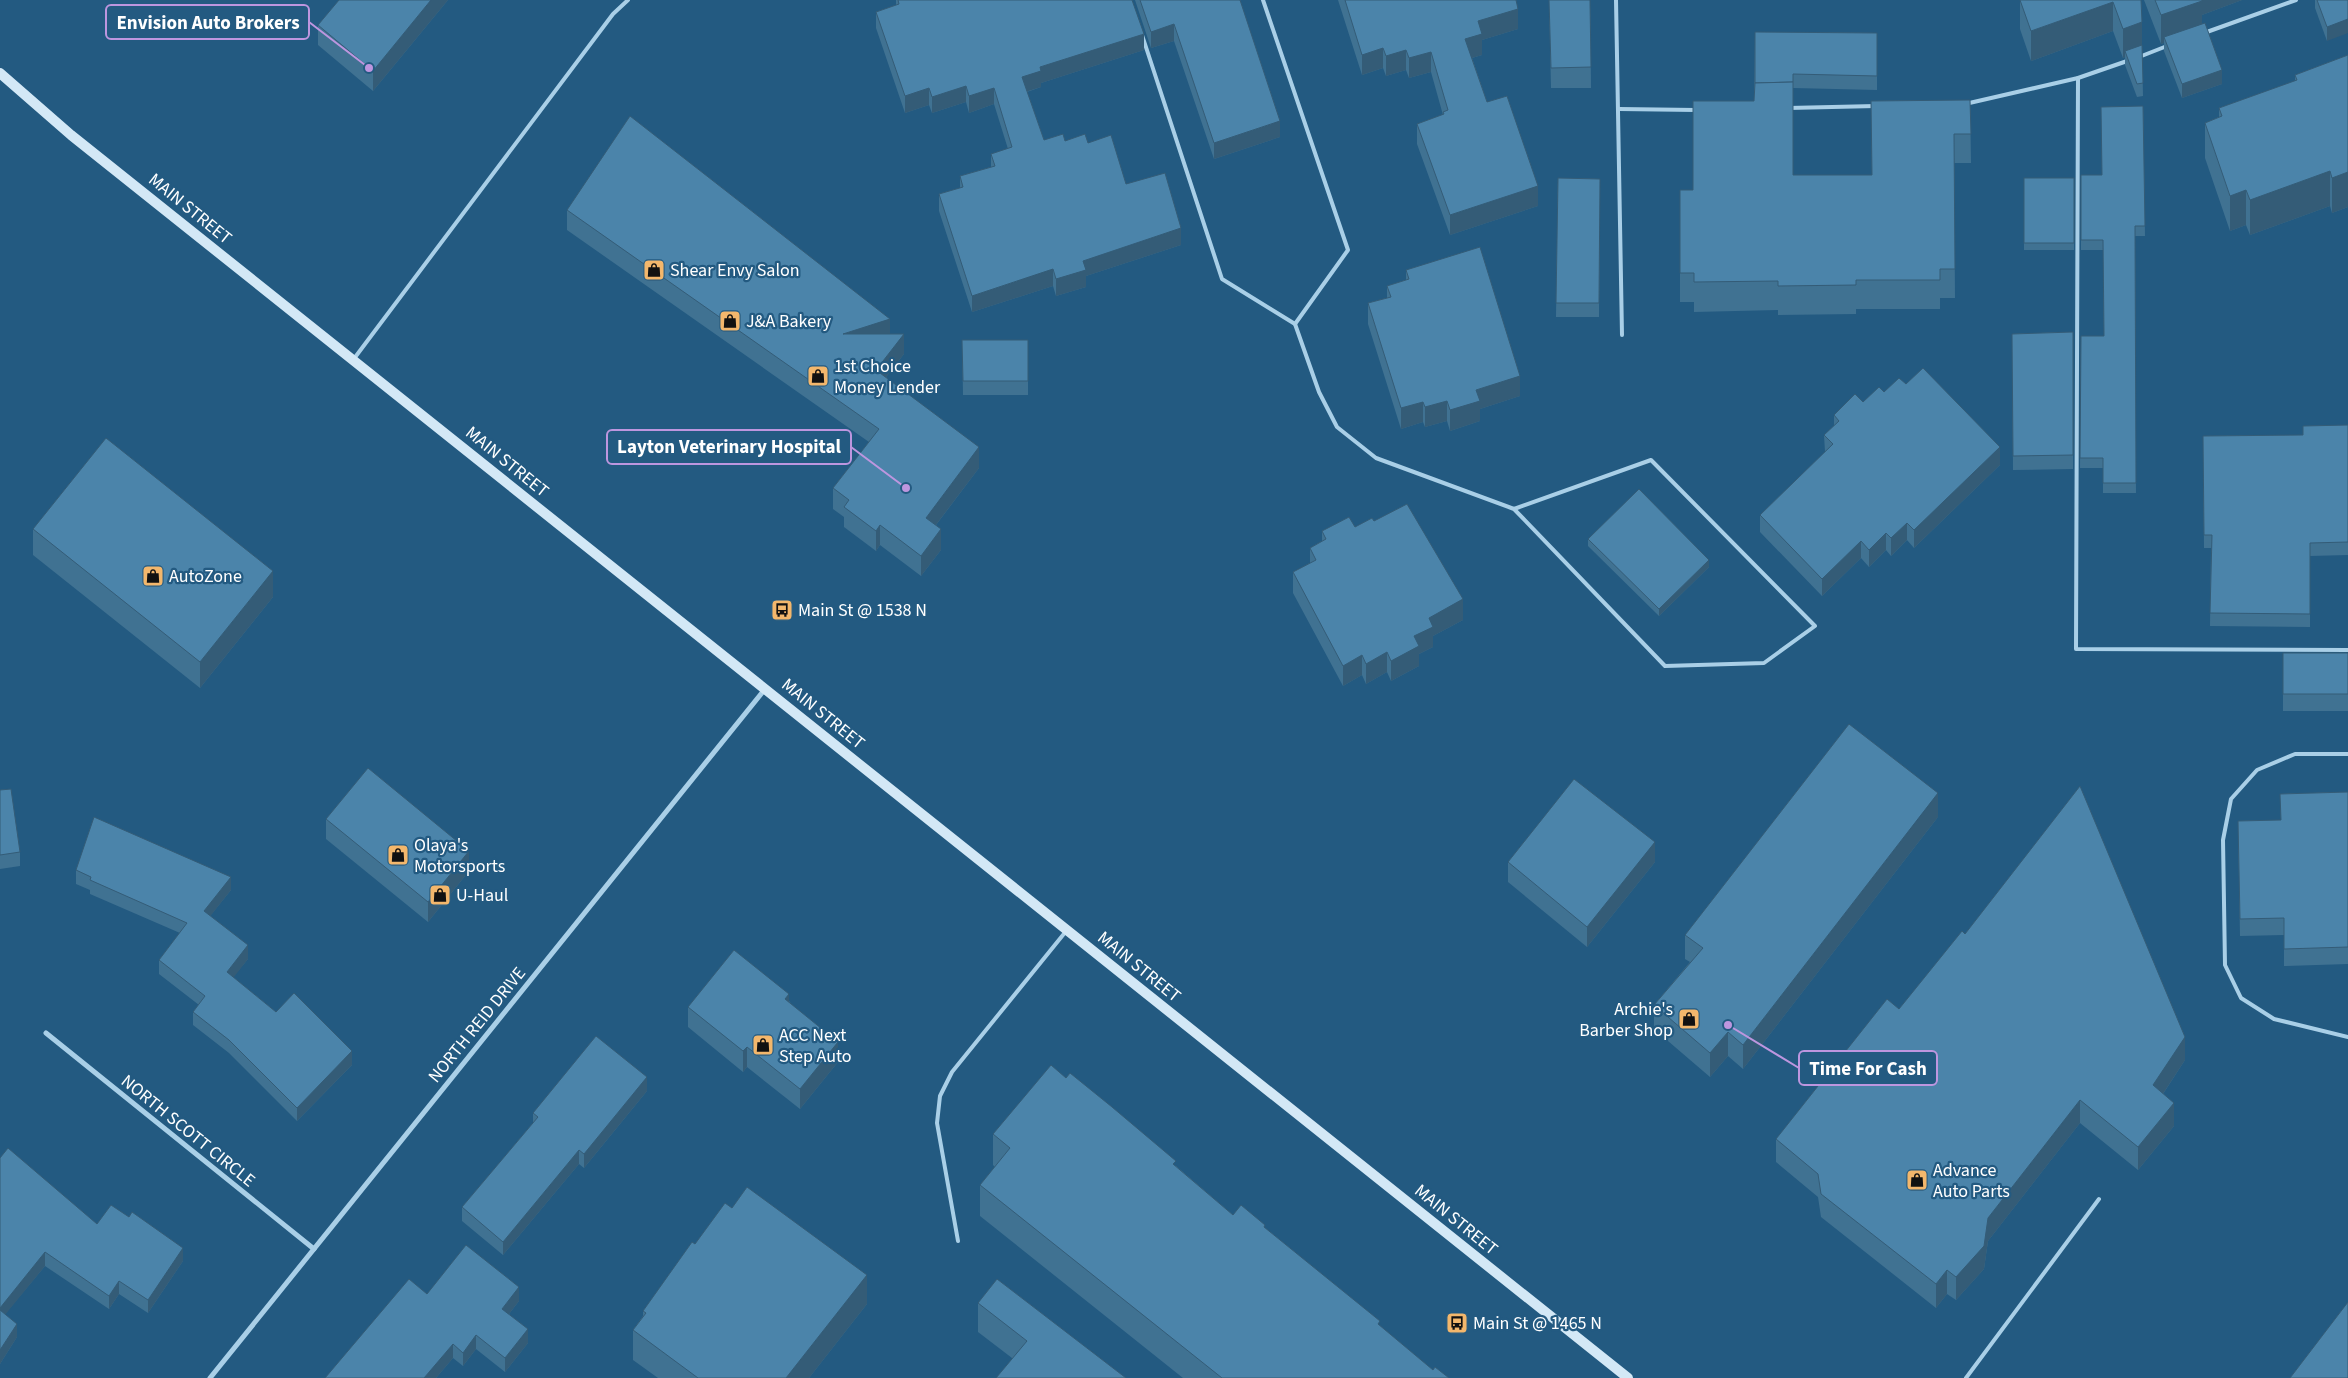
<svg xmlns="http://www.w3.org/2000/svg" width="2348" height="1378" viewBox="0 0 2348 1378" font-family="'Source Sans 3',sans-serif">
<rect width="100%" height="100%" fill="#235a81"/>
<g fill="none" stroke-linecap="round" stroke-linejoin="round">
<!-- service -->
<g stroke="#a9cfe7" stroke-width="4">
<polyline points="1263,0 1348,250 1295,324"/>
<polyline points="1616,0 1622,335"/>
<polyline points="2204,33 2296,0"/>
<polyline points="1142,35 1222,279 1295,324 1319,392 1337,427 1376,458 1514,509 1665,666 1764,663 1815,626 1651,460 1514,509"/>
<polyline points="2139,57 2167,46"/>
<polyline points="2078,78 2076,649 2348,650"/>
<polyline points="1965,104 2078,78 2130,60"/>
<polyline points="1788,108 1876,106"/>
<polyline points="1619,109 1696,110"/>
<polyline points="353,360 613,14 628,0"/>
<polyline points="2348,754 2295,754 2257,770 2231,799 2223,840 2225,965 2241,998 2274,1019 2348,1037"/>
<polyline points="958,1241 937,1123 940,1096 952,1072 1067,930"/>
<polyline points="1966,1378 2099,1199"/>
</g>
<!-- minor -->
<g stroke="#a9cfe7" stroke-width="5">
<polyline points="46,1033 314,1249"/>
<polyline points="210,1378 765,689"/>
</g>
<!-- secondary -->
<polyline stroke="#d3e8f6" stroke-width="10" points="0,73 71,135 1628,1378"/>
</g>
<!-- wall -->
<g fill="#407292">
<polygon points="448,0 373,91 318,45 318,25"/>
<polygon points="896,0 1132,0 1144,50 1041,83 1041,87 1027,92 1044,140 1088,143 1181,245 1086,276 1086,287 1056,296 1053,286 972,312 939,211 939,194 960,188 960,176 991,167 991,154 1008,149 994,104 969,113 966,102 932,113 929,105 905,113 876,28 876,12 896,5"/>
<polygon points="1135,0 1240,0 1280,137 1214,159 1174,41 1151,48"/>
<polygon points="1338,0 1516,0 1518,29 1482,40 1482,55 1472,58 1487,102 1538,206 1450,235 1417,144 1417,124 1443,115 1431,72 1409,78 1406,70 1386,76 1383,68 1362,75"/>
<polygon points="1549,0 1590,0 1591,88 1551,88"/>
<polygon points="2020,0 2141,0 2143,96 2137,97 2125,65 2125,57 2123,58 2113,31 2031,61 2020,29"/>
<polygon points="2144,0 2242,0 2202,15 2202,24 2222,84 2182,98 2164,51 2164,43 2161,44"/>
<polygon points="2315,0 2348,0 2327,41 2315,8"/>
<polygon points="1755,32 1877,33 1877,90 1793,88 1793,175 1872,175 1871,101 1970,100 1971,163 1954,163 1955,298 1940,298 1940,309 1856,309 1856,314 1778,315 1778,310 1694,312 1694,302 1680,302 1680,190 1693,190 1754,101"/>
<polygon points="2348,55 2348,207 2332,213 2330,206 2250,235 2246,225 2230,231 2205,158 2205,123 2219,117 2219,108 2295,81 2295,75"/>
<polygon points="2143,106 2145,236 2135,236 2136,493 2103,493 2103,468 2080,468 2081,336 2104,336 2103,250 2081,250 2081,175 2102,175"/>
<polygon points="1558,178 1600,179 1599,317 1556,317"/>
<rect x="2024" y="178" width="50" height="72"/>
<polygon points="567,210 890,334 904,354 886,377 979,468 936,525 941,550 921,576 880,545 876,551 844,527 844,517 833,509 833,488 869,442 567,230"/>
<polygon points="1406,270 1520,396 1480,409 1480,421 1450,431 1447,421 1425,427 1423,422 1401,429 1368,324 1368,303 1387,298 1387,286 1406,280"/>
<polygon points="2073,332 2073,469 2013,470 2012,334"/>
<polygon points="962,340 1028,340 1028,395 963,395"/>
<polygon points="1906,384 2000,465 1914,548 1907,540 1891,556 1886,550 1869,567 1861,558 1822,596 1760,532 1760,515 1825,452 1824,435 1834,426 1834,415 1884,392"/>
<polygon points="2348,425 2348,555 2310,556 2310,627 2210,626 2211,548 2204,548 2203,436 2303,435"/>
<polygon points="1374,521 1463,620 1433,636 1433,647 1419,654 1419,666 1391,681 1387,672 1366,684 1362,675 1343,686 1293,593 1293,572 1310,563 1310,548 1322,541 1322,531 1355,527"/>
<polygon points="33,529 273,597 200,688 33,555"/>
<polygon points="1588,539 1709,567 1659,616 1588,546"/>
<rect x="2283" y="653" width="65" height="58"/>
<polygon points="0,790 20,852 20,866 0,869"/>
<polygon points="2348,792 2348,964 2284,966 2284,935 2240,936 2238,821 2281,820 2280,794"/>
<polygon points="1938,817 1743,1069 1728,1056 1710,1077 1654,1029 1654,1005 1690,962 1685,959 1685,935"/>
<polygon points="326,819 469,871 428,922 326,839"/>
<polygon points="1508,862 1655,862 1587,947 1508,882"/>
<polygon points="76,870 231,890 210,916 248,959 233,977 276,1012 352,1065 297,1121 229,1053 193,1025 193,1012 199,1005 159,974 159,960 180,933 90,894 90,890 76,884"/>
<polygon points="1965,934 2185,1060 2163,1094 2174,1126 2138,1170 2080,1123 1988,1241 1984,1269 1956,1300 1947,1294 1936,1308 1821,1217 1818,1197 1776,1162 1776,1139 1899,1009"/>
<polygon points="789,1001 838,1062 800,1109 747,1067 743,1072 688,1027 688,1007"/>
<polygon points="647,1091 584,1168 579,1164 503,1255 462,1221 462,1207 533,1123 533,1113"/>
<polygon points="993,1134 1176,1166 1233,1215 1265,1228 1380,1326 1433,1370 1449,1378 1183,1378 980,1216 980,1185 995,1167 993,1165"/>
<polygon points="0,1158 97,1224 183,1261 148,1313 119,1294 109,1309 45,1266 5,1314 17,1337 0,1364"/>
<polygon points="695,1244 867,1304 809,1378 658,1378 633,1360 633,1330 643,1316 643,1311"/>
<polygon points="427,1294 519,1301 509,1314 528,1343 505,1372 476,1349 463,1366 453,1358 436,1378 325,1378"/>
<polygon points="978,1303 1126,1378 1012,1358 978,1332"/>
</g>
<!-- shaded-wall -->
<g fill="#345c77">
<polygon points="431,0 448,0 373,91 373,71"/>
<polygon points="2198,0 2242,0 2202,15 2202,30 2164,37 2164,43 2161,44 2161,15"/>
<polygon points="2113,2 2113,31 2031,61 2031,31"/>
<polygon points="1518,9 1518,29 1482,40 1482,55 1465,60 1465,39 1478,21"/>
<polygon points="2348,19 2348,33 2327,41 2327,27"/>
<polygon points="2142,22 2142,51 2125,51 2125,57 2123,58 2123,29"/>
<polygon points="1174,24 1174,41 1151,48 1151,32"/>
<polygon points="1144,34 1144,50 1041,83 1041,87 1022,93 1022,77 1040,67"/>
<polygon points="1383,48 1383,68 1362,75 1362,55"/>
<polygon points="1406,50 1406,70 1386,76 1386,56"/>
<polygon points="1431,52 1431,72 1409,78 1409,58"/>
<polygon points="2222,70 2222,84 2182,98 2182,84"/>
<polygon points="966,86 966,102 932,113 932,97"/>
<polygon points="929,88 929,105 905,113 905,96"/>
<polygon points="994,88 994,104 969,113 969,96"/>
<polygon points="1280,121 1280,137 1214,159 1214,143"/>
<polygon points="2330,171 2330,206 2250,235 2250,200"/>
<polygon points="2348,172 2348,207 2332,213 2332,178"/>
<polygon points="1538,186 1538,206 1450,235 1450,215"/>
<polygon points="2246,190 2246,225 2230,231 2230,196"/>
<polygon points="1181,228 1181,245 1086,276 1086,287 1056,296 1056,279 1083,261"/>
<polygon points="1053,269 1053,286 972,312 972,296"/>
<polygon points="890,319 890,339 843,334"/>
<polygon points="904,334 904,354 876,390 876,370"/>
<polygon points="1520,376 1520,396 1480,409 1480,421 1450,431 1450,410 1476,390"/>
<polygon points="1447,401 1447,421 1425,427 1425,407"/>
<polygon points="1423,402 1423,422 1401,429 1401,408"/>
<polygon points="979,447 979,468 926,538 926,518"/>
<polygon points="2000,447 2000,465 1914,548 1914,530"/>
<polygon points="1907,523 1907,540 1891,556 1891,538"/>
<polygon points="880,525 880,545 876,551 876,531"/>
<polygon points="941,529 941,550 921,576 921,556"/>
<polygon points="1886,533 1886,550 1869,567 1869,550"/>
<polygon points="1861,541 1861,558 1822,596 1822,579"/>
<polygon points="1709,560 1709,567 1659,616 1659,609"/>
<polygon points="273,571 273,597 200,688 200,662"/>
<polygon points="1463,599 1463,620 1433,636 1433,647 1419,654 1419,666 1391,681 1391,661 1414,636 1429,618"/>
<polygon points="1387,652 1387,672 1366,684 1366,664"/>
<polygon points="1362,655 1362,675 1343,686 1343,666"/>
<polygon points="1938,793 1938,817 1743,1069 1743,1045"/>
<polygon points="1655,842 1655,862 1587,947 1587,927"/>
<polygon points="469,851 469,871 428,922 428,902"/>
<polygon points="231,877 231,890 204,924 204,911"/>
<polygon points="248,945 248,959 227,986 227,972"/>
<polygon points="789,994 789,1014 785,999"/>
<polygon points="1728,1032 1728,1056 1710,1077 1710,1053"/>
<polygon points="2185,1037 2185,1060 2153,1109 2153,1085"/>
<polygon points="838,1042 838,1062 800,1109 800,1089"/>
<polygon points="747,1047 747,1067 743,1072 743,1051"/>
<polygon points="352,1051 352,1065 297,1121 297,1108"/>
<polygon points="647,1077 647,1091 584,1168 584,1154"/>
<polygon points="2080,1100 2080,1123 1988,1241 1984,1269 1956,1300 1956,1277 1988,1218"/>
<polygon points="2174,1103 2174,1126 2138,1170 2138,1147"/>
<polygon points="579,1150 579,1164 503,1255 503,1242"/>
<polygon points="183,1248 183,1261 148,1313 148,1300"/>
<polygon points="45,1252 45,1266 0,1321 0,1308"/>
<polygon points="1947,1270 1947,1294 1936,1308 1936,1284"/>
<polygon points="867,1275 867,1304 809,1378 786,1378"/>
<polygon points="119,1281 119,1294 109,1309 109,1296"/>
<polygon points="519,1287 519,1301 502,1323 502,1309"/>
<polygon points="17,1324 17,1337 0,1364 0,1350"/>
<polygon points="528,1329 528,1343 505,1372 505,1358"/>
<polygon points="476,1335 476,1349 463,1366 463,1353"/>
<polygon points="453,1344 453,1358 436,1378 424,1378"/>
</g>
<!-- building -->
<g fill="#4b84aa" stroke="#345c77">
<polygon points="339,0 431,0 373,71 318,25"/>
<polygon points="898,0 1132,0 1144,34 1040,67 1041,71 1022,77 1044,140 1063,134 1065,141 1085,134 1088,143 1111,135 1126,184 1165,173 1181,228 1083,261 1086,270 1056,279 1053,269 972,296 939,194 963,187 960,176 995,166 991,154 1012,147 994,88 969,96 966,86 932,97 929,88 905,96 876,12 899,4"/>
<polygon points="1140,0 1240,0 1280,121 1214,143 1174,24 1151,32"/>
<polygon points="1345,0 1516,0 1518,9 1478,21 1482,34 1465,39 1487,102 1507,96 1538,186 1450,215 1417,124 1444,114 1443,112 1448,110 1431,52 1409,58 1406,50 1386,56 1383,48 1362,55"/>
<polygon points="1549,0 1590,0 1591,67 1551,68"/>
<polygon points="2020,0 2141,0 2142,22 2123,29 2113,2 2031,31"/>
<polygon points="2155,0 2202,0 2202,1 2161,15"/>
<polygon points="2317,0 2348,0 2348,19 2327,27"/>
<polygon points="2205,23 2222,70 2182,84 2164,37"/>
<polygon points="1755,32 1877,33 1877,76 1793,74 1793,82 1755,83"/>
<polygon points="2142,45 2143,83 2137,84 2125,51"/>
<polygon points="2348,55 2348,172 2332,178 2330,171 2250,200 2246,190 2230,196 2205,123 2222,116 2219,108 2297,80 2295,75"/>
<polygon points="1793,82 1793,175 1872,175 1871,101 1970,100 1971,134 1954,134 1955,269 1940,269 1940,280 1856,280 1856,285 1778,286 1778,281 1694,282 1694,273 1680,273 1680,190 1693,190 1693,101 1754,101 1755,83"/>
<polygon points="2143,106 2145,226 2135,226 2136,483 2103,483 2103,458 2080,458 2081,336 2104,336 2103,240 2081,240 2081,175 2102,175 2101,107"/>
<polygon points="630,116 890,319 843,334 904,334 876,370 979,447 926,518 941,529 921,556 880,525 876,531 844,507 849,500 833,488 879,429 567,210"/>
<polygon points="1558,178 1600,179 1599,303 1556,303"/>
<rect x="2024" y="178" width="50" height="65"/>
<polygon points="1480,247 1520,376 1476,390 1480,401 1450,410 1447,401 1425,407 1423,402 1401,408 1368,303 1391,297 1387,286 1409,279 1406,270"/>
<polygon points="2073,332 2073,455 2013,456 2012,334"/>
<polygon points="962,340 1028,340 1028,381 963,381"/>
<polygon points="1923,368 2000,447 1914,530 1907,523 1891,538 1886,533 1869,550 1861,541 1822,579 1760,515 1833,444 1824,435 1839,421 1834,415 1855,394 1863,402 1879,387 1884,392 1899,378 1906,384"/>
<polygon points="2348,425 2348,542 2310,543 2310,614 2210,613 2212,535 2204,535 2203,436 2303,435 2303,426"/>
<polygon points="106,438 273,571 200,662 33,529"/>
<polygon points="1639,489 1709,560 1659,609 1588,539"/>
<polygon points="1407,504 1463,599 1429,618 1433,627 1414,636 1419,646 1391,661 1387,652 1366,664 1362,655 1343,666 1293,572 1316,560 1310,548 1326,539 1322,531 1349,517 1355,527 1372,518 1374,521"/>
<rect x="2283" y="653" width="65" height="41"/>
<polygon points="1849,724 1938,793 1743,1045 1728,1032 1710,1053 1654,1005 1703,948 1685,935"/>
<polygon points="368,768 469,851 428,902 326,819"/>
<polygon points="1574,779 1655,842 1587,927 1508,862"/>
<polygon points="2080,786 2185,1037 2153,1085 2174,1103 2138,1147 2080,1100 1988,1218 1984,1246 1956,1277 1947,1270 1936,1284 1821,1194 1818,1174 1776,1139 1887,999 1899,1009 1962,931 1965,934"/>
<polygon points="11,789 20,852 0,855 0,790"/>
<polygon points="2348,792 2348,947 2284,949 2284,918 2240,919 2238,821 2281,820 2280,794"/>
<polygon points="94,817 231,877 204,911 248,945 227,972 276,1012 294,993 352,1051 297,1108 229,1040 193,1012 205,996 159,960 187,923 90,880 91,877 76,870"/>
<polygon points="734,950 789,994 785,999 838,1042 800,1089 747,1047 743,1051 688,1007"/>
<polygon points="596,1036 647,1077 584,1154 579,1150 503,1242 462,1207 538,1117 533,1113"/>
<polygon points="1051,1065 1066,1078 1070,1073 1112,1107 1176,1161 1173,1164 1233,1215 1241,1205 1265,1225 1264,1227 1380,1321 1378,1324 1433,1370 1435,1367 1449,1378 1222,1378 980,1185 1010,1148 993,1134"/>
<polygon points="8,1148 97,1224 111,1205 129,1217 132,1212 183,1248 148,1300 119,1281 109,1296 45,1252 0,1308 0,1158"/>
<polygon points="747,1187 867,1275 786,1378 698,1378 633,1330 646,1313 643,1311 692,1242 695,1244 725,1203 732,1208"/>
<polygon points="466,1245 519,1287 502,1309 528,1329 505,1358 476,1335 463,1353 453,1344 424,1378 325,1378 409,1279 427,1294"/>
<polygon points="997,1279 1126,1378 996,1378 1027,1341 978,1303"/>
<polygon points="2348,1302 2348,1378 2290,1378"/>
<polygon points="0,1310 17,1324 0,1350"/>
</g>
<!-- icons -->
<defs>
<g id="shop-square" transform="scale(1.125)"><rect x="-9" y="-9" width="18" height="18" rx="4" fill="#f3b76c" stroke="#235a81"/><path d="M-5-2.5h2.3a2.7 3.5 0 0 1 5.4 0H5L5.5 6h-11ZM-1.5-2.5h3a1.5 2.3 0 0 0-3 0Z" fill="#111"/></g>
<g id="bus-square" transform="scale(1.125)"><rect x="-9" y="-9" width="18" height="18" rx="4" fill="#f3b76c" stroke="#235a81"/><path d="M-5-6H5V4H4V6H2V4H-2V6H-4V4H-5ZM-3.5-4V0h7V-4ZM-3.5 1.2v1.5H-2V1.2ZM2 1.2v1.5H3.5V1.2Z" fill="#111"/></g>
</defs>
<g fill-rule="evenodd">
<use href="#shop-square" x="654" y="270"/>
<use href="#shop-square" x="730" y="321"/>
<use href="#shop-square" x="818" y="376"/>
<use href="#shop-square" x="153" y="576"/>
<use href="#bus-square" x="782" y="610"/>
<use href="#shop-square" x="398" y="855"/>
<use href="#shop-square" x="440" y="895"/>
<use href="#shop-square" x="1689" y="1019"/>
<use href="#shop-square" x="763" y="1045"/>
<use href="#shop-square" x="1917" y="1180"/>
<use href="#bus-square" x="1457" y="1323"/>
</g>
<g text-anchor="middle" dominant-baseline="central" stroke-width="4.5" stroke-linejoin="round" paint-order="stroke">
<!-- street labels -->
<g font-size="18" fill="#fff" stroke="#235a81">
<text transform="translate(190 209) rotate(39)">MAIN STREET</text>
<text transform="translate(507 462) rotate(39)">MAIN STREET</text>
<text transform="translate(823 714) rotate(39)">MAIN STREET</text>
<text transform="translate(1139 967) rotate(39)">MAIN STREET</text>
<text transform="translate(477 1025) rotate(-51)">NORTH REID DRIVE</text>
<text transform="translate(188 1131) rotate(39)">NORTH SCOTT CIRCLE</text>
<text transform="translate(1456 1220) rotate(39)">MAIN STREET</text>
</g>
<!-- poi labels -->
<g font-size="18" fill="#fff" stroke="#235a81" text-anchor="start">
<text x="670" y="270">Shear Envy Salon</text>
<text x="746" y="321">J&amp;A Bakery</text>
<text x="834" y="366">1st Choice<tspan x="834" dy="21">Money Lender</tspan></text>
<text x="169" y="576">AutoZone</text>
<text x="798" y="610">Main St @ 1538 N</text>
<text x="414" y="845">Olaya's<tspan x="414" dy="21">Motorsports</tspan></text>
<text x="456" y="895">U-Haul</text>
<text x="1673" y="1009" text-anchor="end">Archie's<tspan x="1673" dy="21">Barber Shop</tspan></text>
<text x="779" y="1035">ACC Next<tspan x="779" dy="21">Step Auto</tspan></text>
<text x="1933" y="1170">Advance<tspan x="1933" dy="21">Auto Parts</tspan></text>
<text x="1473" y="1323">Main St @ 1465 N</text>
</g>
</g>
<!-- callouts -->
<path fill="none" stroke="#bd96df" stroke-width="2" d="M369 68L309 22M906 488L851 447M1728 1025L1799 1068"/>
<g fill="#bd96df" stroke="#235a81" stroke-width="2">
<circle cx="369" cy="68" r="5"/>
<circle cx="906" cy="488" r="5"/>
<circle cx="1728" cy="1025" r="5"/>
</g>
<g fill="#235a81" stroke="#bd96df" stroke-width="2">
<rect x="106" y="5" width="203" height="34" rx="5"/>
<rect x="607" y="430" width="244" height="34" rx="5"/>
<rect x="1799" y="1051" width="138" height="34" rx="5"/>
</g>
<g font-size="19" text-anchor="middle" font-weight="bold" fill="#fff">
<text x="208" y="29">Envision Auto Brokers</text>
<text x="729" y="453">Layton Veterinary Hospital</text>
<text x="1868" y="1075">Time For Cash</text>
</g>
</svg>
